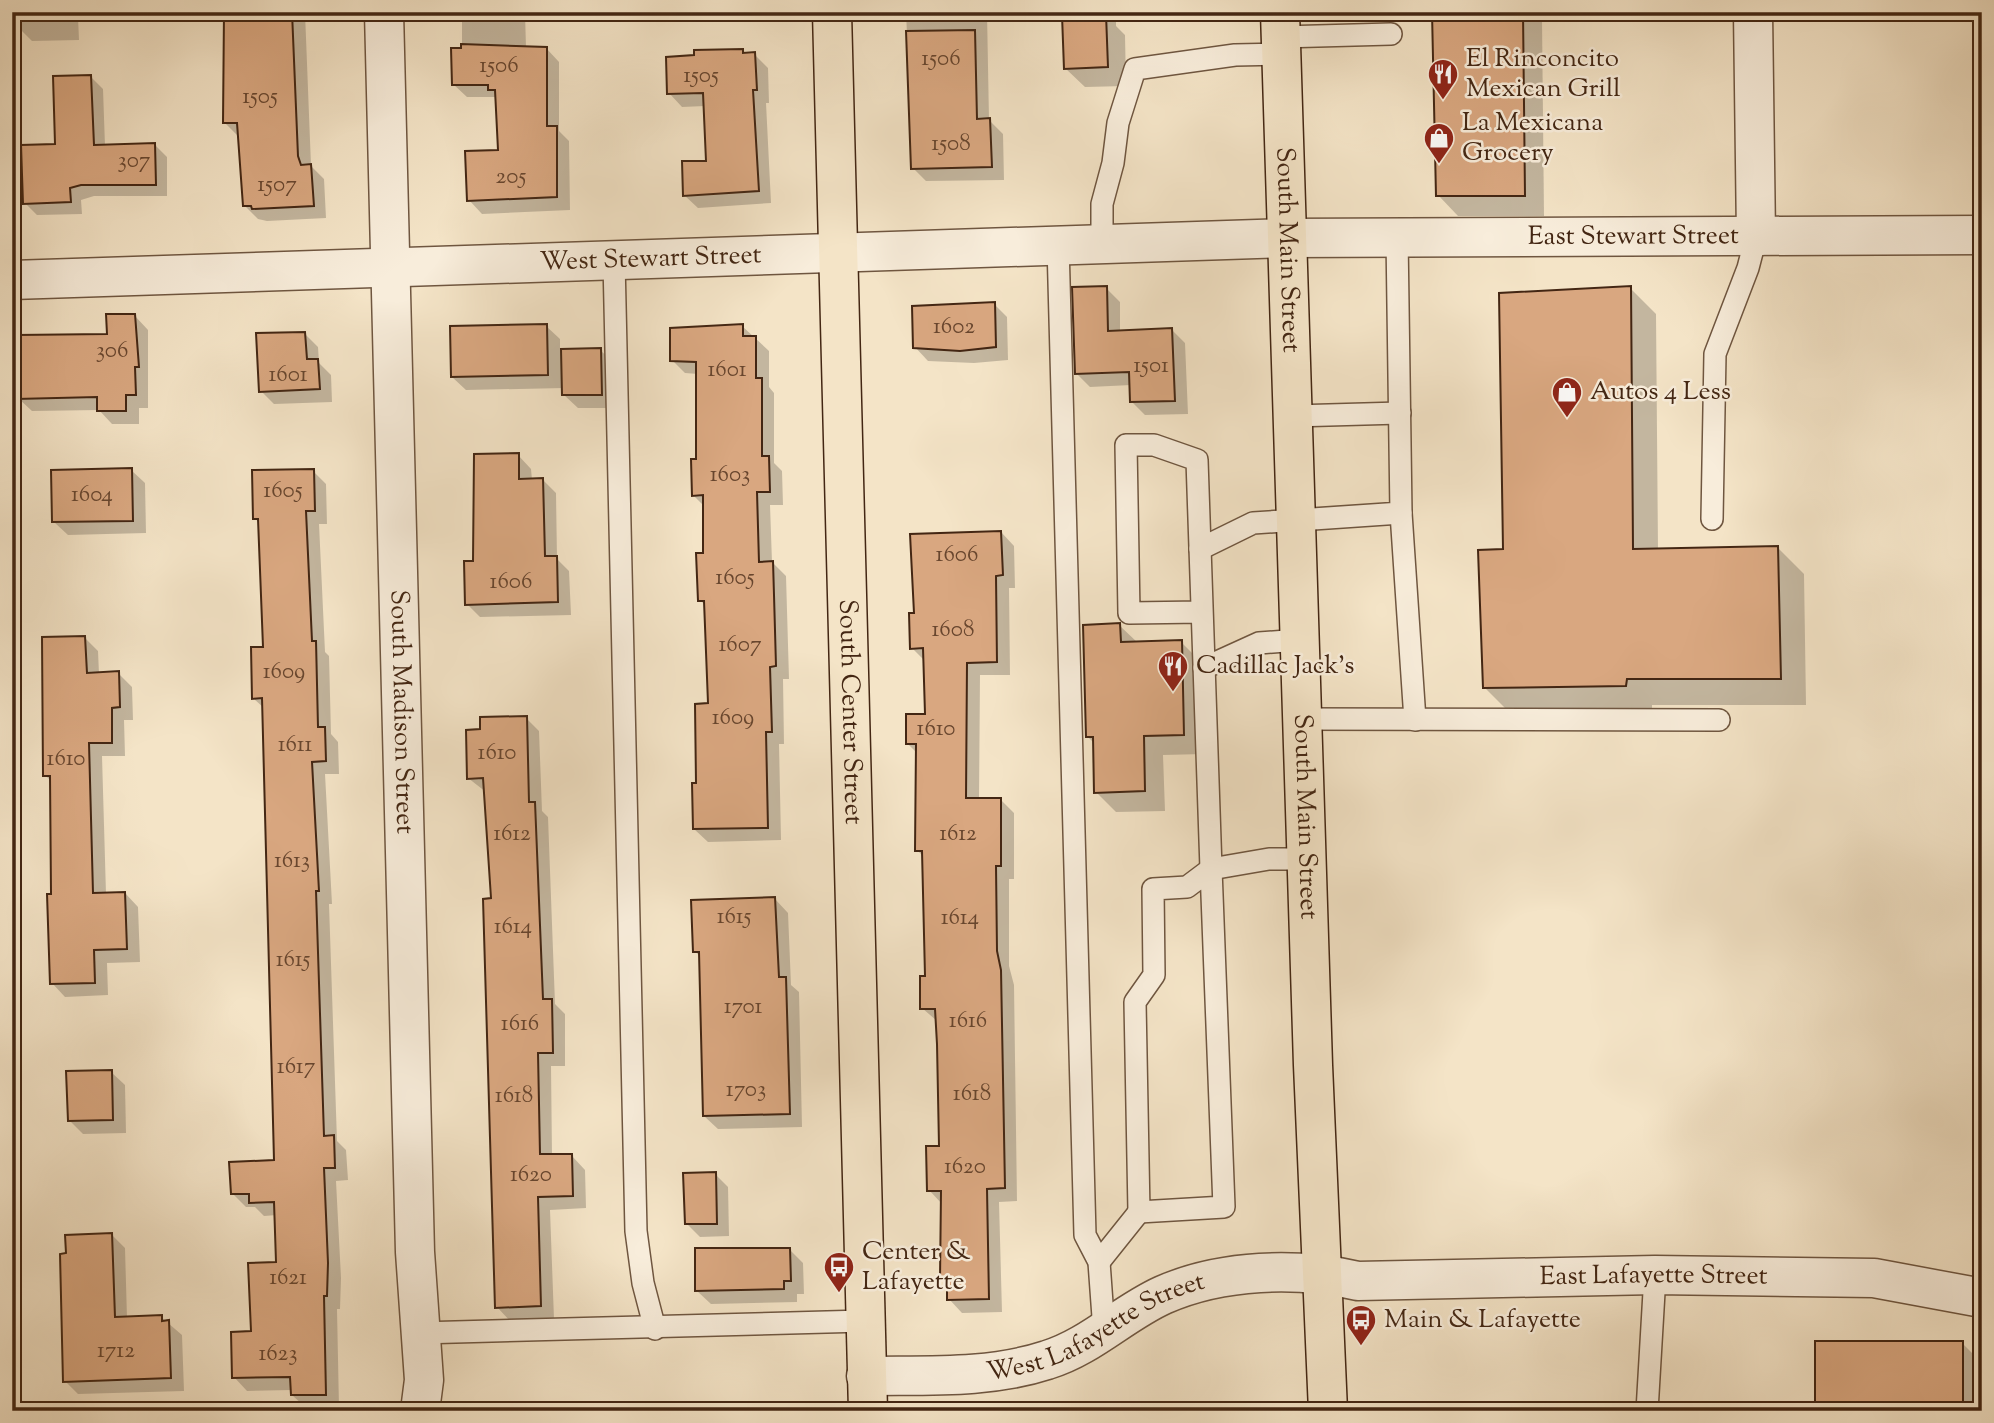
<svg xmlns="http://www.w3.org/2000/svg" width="1994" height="1423" viewBox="0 0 1994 1423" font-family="'Sorts Mill Goudy',serif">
<rect width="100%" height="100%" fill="#f4e4c7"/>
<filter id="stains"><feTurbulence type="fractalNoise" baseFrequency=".00286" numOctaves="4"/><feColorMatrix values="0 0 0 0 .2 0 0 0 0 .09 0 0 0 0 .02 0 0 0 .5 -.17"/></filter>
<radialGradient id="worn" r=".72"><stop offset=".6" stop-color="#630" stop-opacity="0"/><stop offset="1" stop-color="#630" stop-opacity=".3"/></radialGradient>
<!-- shadow -->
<g fill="#0003">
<polygon points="18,12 104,12 104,14 78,17 79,40 32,41 18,27"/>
<polygon points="225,12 305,12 311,166 324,179 326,218 267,221 258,219 244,205 238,136 225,123"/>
<polygon points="462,12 525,12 526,48 546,48 559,62 559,131 569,141 570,210 482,214 469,200 499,152 497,97 467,97 453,84 462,50"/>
<polygon points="906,12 987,12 989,120 1003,134 1004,180 926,181 913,168"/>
<polygon points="1063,12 1116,12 1116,26 1125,35 1126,86 1085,87 1065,68"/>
<polygon points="1434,12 1535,12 1542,19 1544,216 1458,216 1438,195"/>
<polygon points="743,50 747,55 754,54 768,68 769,103 766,103 771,203 698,208 684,195 708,162 705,106 682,107 669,93"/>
<polygon points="91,77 103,89 105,146 155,145 167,157 167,196 94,196 81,200 82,214 37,215 25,203"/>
<polygon points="1106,288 1120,302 1120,332 1172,330 1185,343 1188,414 1145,415 1132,402 1131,385 1090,387 1076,373"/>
<polygon points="1630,288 1656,314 1658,550 1778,548 1804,574 1806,705 1652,705 1652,711 1511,714 1484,687 1505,551"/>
<polygon points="994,304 1007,317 1008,360 974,363 928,361 915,347"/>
<polygon points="135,316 148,330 148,408 139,408 139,424 112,424 99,410 32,411 18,398"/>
<polygon points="546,326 560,339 560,351 600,350 614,363 614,408 578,408 564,395 564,388 466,390 452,377"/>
<polygon points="742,326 769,351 769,387 774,393 774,463 782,471 783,505 770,505 772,562 786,576 789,679 783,679 784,744 779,744 781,840 708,842 694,829 710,705 706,606 700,600 704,554 704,506 693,495 698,460 698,374 685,373 672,360"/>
<polygon points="305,334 318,347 319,363 331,375 332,402 274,404 261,391"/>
<polygon points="518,455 531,469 532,480 543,480 556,493 557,559 569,571 571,615 480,617 467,604 475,562"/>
<polygon points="131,470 145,483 146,533 68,535 54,522"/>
<polygon points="313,471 326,484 327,524 319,524 325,652 329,656 331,734 338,742 339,774 325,774 332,904 329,904 337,1141 346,1150 348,1180 336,1181 341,1278 340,1309 337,1309 339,1408 306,1408 292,1395 292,1390 247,1391 234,1377 278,1263 277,1215 264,1216 255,1207 246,1207 233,1194 276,1162 264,708 253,698 265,649 260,523 254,518"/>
<polygon points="1001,532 1014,546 1015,588 1009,588 1010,675 980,675 979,799 1000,799 1014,813 1014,879 1009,879 1009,966 1014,985 1017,1201 999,1202 1002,1312 962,1313 949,1299 948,1285 942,1279 943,1205 929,1190 940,1148 937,1021 922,1008 927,977 924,857 917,850 917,753 907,743 927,716 925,661 912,648 916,614"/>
<polygon points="1119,625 1138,643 1181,642 1201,662 1204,754 1163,755 1165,811 1116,812 1096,792 1095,744 1088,737"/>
<polygon points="85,638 98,651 99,674 118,673 132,687 133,720 124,720 125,756 102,756 106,894 125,893 138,907 140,962 107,963 108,995 65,997 52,983 52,782 45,775"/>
<polygon points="526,718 539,731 542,811 548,817 555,1004 565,1014 565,1066 551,1066 552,1156 572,1156 585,1170 586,1208 550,1210 554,1319 510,1321 497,1307 492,900 486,792 468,778 482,731"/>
<polygon points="775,899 788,913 791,985 799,992 802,1127 718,1129 704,1116 701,958 695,951"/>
<polygon points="111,1072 125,1085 126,1133 83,1134 70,1121"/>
<polygon points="715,1174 728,1187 729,1236 700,1237 686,1223"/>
<polygon points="112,1235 125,1248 127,1318 161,1317 182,1335 184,1391 78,1394 65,1381"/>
<polygon points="790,1250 803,1263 804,1294 797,1294 797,1302 711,1304 697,1291"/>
<polygon points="1962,1343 1982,1363 1982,1411 1817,1411"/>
</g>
<!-- building -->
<g fill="#d9a780" stroke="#432613" stroke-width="2">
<polygon points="224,12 292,12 298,156 301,165 311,164 314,206 252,209 251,206 243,206 237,123 223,123"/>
<polygon points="1432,12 1523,12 1525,196 1436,196"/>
<polygon points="1106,14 1108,67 1064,69 1062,15"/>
<polygon points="975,30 977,119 990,118 992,167 911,169 906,31"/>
<polygon points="461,44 547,47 547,126 557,126 557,197 467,201 465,151 498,150 495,90 488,90 488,85 452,85 451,48 461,48"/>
<polygon points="743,49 743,53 755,52 757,90 753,90 759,191 683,196 682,161 706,161 703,93 667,94 666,57 694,55 694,50"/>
<polygon points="91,75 94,145 155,143 156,185 81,185 70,188 71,202 23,204 21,145 55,144 53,76"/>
<polygon points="1107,286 1108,331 1172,328 1175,401 1130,402 1129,372 1075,374 1072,287"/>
<polygon points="1631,286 1633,549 1778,546 1781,679 1627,679 1626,686 1483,688 1478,550 1503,549 1499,293"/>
<polygon points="995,302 996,347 960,351 913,348 912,306"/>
<polygon points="106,314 135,314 139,367 135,367 136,395 126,395 126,411 97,411 97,397 16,399 16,335 107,334"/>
<polygon points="547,324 548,375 451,377 450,326"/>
<polygon points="743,324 743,336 756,336 756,378 762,378 762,456 769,456 770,492 757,492 759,562 773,561 774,595 776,666 770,667 772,732 766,732 768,828 693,829 692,783 696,783 695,704 708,703 704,601 698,601 696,553 703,553 703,495 692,496 691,459 696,459 696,362 670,361 670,328"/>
<polygon points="305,332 307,359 318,359 320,389 259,392 256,333"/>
<polygon points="601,348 602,395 562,395 561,349"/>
<polygon points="519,453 519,479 543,478 545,556 557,556 558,602 465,605 464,561 473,561 474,454"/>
<polygon points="132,468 133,521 52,522 51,470"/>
<polygon points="314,469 315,511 306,511 312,641 316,641 318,727 325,727 326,761 312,762 319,891 316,891 324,1136 334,1135 335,1168 324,1168 328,1263 327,1296 324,1296 326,1395 291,1395 290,1377 232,1378 231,1332 251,1331 248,1263 276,1262 274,1202 249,1203 249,1194 231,1194 229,1162 274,1160 262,698 252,699 251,647 263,647 258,519 253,519 252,470"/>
<polygon points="1001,531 1003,575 996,576 997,662 967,663 966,798 1001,798 1001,866 996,866 997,951 1001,970 1005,1188 987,1189 989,1299 947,1300 947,1280 940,1280 941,1191 927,1191 926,1146 939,1146 937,1044 935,1009 920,1009 920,976 925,976 922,851 915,851 916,744 906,744 906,714 925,714 923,648 910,649 909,613 914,613 910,534"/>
<polygon points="1120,623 1121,642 1182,640 1184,735 1144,736 1145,791 1094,793 1093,737 1086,737 1083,625"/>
<polygon points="85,636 87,673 119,671 120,707 112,708 112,743 89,743 93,893 125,892 127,949 94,950 95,983 50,984 47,894 51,894 50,776 43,776 42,637"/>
<polygon points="527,716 529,802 535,802 543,999 552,999 553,1053 538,1053 540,1154 572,1154 573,1196 538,1197 541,1306 495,1308 483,899 491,898 483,778 467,779 466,730 480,729 480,717"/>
<polygon points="775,897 779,977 786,977 790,1114 703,1116 699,952 693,952 691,900"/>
<polygon points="112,1070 113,1120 68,1121 66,1071"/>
<polygon points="716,1172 717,1224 685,1224 683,1173"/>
<polygon points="112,1233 115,1317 162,1315 162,1321 169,1320 171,1378 63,1382 60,1254 66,1253 65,1235"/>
<polygon points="695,1248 790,1248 791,1281 784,1281 784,1289 695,1291"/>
<rect x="1815" y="1341" width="148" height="70"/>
</g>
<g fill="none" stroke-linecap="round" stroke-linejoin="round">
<!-- service casing -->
<g stroke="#6f5640" stroke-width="24">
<g id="service">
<polyline points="1281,37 1391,34"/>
<polyline points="1102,243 1102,204 1113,163 1118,123 1135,69 1235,55 1281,54"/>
<polyline points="1058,245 1085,1235 1099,1262 1104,1331"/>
<polyline points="614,261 636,1231 643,1283 655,1329"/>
<polyline points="1293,416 1400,413"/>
<polyline points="1401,513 1415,720"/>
<polyline points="1712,519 1715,354 1748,268 1756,237"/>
<polyline points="1200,549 1253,523 1401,513 1397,237"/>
<polyline points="1202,612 1129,613 1126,445 1154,445 1197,460 1211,869 1269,859 1307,859"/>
<polyline points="1204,668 1259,643 1299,640"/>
<polyline points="1302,719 1719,720"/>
<polygon points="1211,869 1224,1207 1139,1212 1135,1002 1154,975 1153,889 1187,887"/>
<polyline points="1099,1262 1139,1212"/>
<polyline points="419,1333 864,1321"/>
<polyline points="1647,1411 1655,1275"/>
</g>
</g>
<!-- minor casing -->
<g stroke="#6f5640" stroke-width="41">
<g id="minor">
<path id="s1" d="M384 12 415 1252 424 1380 420 1411"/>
<polyline points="1753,12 1756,237"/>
<path id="s2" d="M12 280 1287 238 1982 235"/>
</g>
</g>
<!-- tertiary casing -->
<g stroke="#6f5640" stroke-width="41">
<g id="tertiary">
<path id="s3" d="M866 1376C926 1375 989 1379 1047 1360 1090 1347 1123 1313 1163 1295 1222 1269 1297 1267 1358 1281L1655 1275 1874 1278 1982 1298"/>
</g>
</g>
<!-- primary casing -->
<g stroke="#432613" stroke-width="41">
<g id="primary">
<path id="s4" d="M832 12 868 1411"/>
<path id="s5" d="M1280 12 1313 1065 1328 1411"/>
</g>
</g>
<!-- service -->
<use href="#service" stroke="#f8eddb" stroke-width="21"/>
<!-- minor -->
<use href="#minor" stroke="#f8eddb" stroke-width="38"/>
<!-- tertiary -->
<use href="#tertiary" stroke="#f8eddb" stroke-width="38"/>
<!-- primary -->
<use href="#primary" stroke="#f4e4c7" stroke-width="38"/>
</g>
<!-- icons -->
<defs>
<g id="restaurant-pin" transform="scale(1.575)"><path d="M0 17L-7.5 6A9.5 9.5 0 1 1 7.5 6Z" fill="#8f2418" stroke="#f8eddb"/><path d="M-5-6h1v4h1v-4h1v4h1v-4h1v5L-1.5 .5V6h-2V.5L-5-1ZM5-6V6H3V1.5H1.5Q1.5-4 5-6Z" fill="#fff"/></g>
<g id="shop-pin" transform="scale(1.575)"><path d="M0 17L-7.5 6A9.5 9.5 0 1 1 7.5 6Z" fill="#8f2418" stroke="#f8eddb"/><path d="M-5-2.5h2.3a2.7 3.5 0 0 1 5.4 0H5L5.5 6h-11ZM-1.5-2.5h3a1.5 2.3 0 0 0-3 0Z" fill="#fff"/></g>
<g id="bus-pin" transform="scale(1.575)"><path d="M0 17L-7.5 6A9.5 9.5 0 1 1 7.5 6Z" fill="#8f2418" stroke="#f8eddb"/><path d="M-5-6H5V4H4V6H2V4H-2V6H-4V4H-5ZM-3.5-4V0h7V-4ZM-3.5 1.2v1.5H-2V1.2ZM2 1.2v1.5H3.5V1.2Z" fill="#fff"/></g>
</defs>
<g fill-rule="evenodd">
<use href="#restaurant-pin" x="1443" y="74"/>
<use href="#shop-pin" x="1439" y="138"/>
<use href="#shop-pin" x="1567" y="392"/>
<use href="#restaurant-pin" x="1173" y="666"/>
<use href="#bus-pin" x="839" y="1267"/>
<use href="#bus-pin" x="1361" y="1320"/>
</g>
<g text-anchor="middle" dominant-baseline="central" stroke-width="5" stroke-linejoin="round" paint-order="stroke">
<!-- number labels -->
<g font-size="23" fill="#68462e">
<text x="941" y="59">1506</text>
<text x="499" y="66">1506</text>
<text x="701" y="76">1505</text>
<text x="260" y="97">1505</text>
<text x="951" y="144">1508</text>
<text x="134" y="161">307</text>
<text x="511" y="177">205</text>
<text x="277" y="185">1507</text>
<text x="954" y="327">1602</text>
<text x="112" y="351">306</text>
<text x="1151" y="366">1501</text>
<text x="727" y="370">1601</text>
<text x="288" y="375">1601</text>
<text x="730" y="475">1603</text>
<text x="283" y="491">1605</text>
<text x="92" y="495">1604</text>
<text x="957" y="555">1606</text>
<text x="735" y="578">1605</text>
<text x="511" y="582">1606</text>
<text x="953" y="630">1608</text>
<text x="740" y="645">1607</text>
<text x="284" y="672">1609</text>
<text x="733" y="718">1609</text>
<text x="936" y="729">1610</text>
<text x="295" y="745">1611</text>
<text x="497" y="753">1610</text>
<text x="66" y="759">1610</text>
<text x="512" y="834">1612</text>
<text x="958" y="834">1612</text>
<text x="292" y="861">1613</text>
<text x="734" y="917">1615</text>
<text x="960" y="918">1614</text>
<text x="513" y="927">1614</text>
<text x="293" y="960">1615</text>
<text x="743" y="1007">1701</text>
<text x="968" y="1021">1616</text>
<text x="520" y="1024">1616</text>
<text x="296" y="1067">1617</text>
<text x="746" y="1090">1703</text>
<text x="972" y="1094">1618</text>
<text x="514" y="1096">1618</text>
<text x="965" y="1167">1620</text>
<text x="531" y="1175">1620</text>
<text x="288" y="1278">1621</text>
<text x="116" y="1351">1712</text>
<text x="278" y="1354">1623</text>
</g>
<!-- poi labels -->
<g font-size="26" fill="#432613" stroke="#f8eddb" text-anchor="start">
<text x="1466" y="59">El Rinconcito<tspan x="1466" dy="30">Mexican Grill</tspan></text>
<text x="1462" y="123">La Mexicana<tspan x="1462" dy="30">Grocery</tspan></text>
<text x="1590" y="392">Autos 4 Less</text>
<text x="1196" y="666">Cadillac Jack's</text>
<text x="862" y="1252">Center &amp;<tspan x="862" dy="30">Lafayette</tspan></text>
<text x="1384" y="1320">Main &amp; Lafayette</text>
</g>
<!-- street labels -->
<g font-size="26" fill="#432613" stroke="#f8eddb">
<text stroke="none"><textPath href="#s2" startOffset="1622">East Stewart Street</textPath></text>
<text stroke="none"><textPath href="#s5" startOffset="238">South Main Street</textPath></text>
<text stroke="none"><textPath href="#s2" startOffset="639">West Stewart Street</textPath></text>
<text stroke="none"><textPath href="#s1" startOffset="700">South Madison Street</textPath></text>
<text stroke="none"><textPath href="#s4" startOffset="700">South Center Street</textPath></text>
<text stroke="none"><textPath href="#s5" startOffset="805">South Main Street</textPath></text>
<text stroke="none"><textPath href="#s3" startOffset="810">East Lafayette Street</textPath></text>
<text stroke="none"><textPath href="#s3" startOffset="240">West Lafayette Street</textPath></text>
</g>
</g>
<!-- margin -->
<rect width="1994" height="1423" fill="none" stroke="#f4e4c7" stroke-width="42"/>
<rect x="14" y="14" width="1966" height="1395" fill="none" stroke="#432613" stroke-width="3.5"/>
<rect x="21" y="21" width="1952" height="1381" fill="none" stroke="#432613" stroke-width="2"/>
<rect width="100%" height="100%" filter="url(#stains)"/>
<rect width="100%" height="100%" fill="url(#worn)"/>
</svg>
